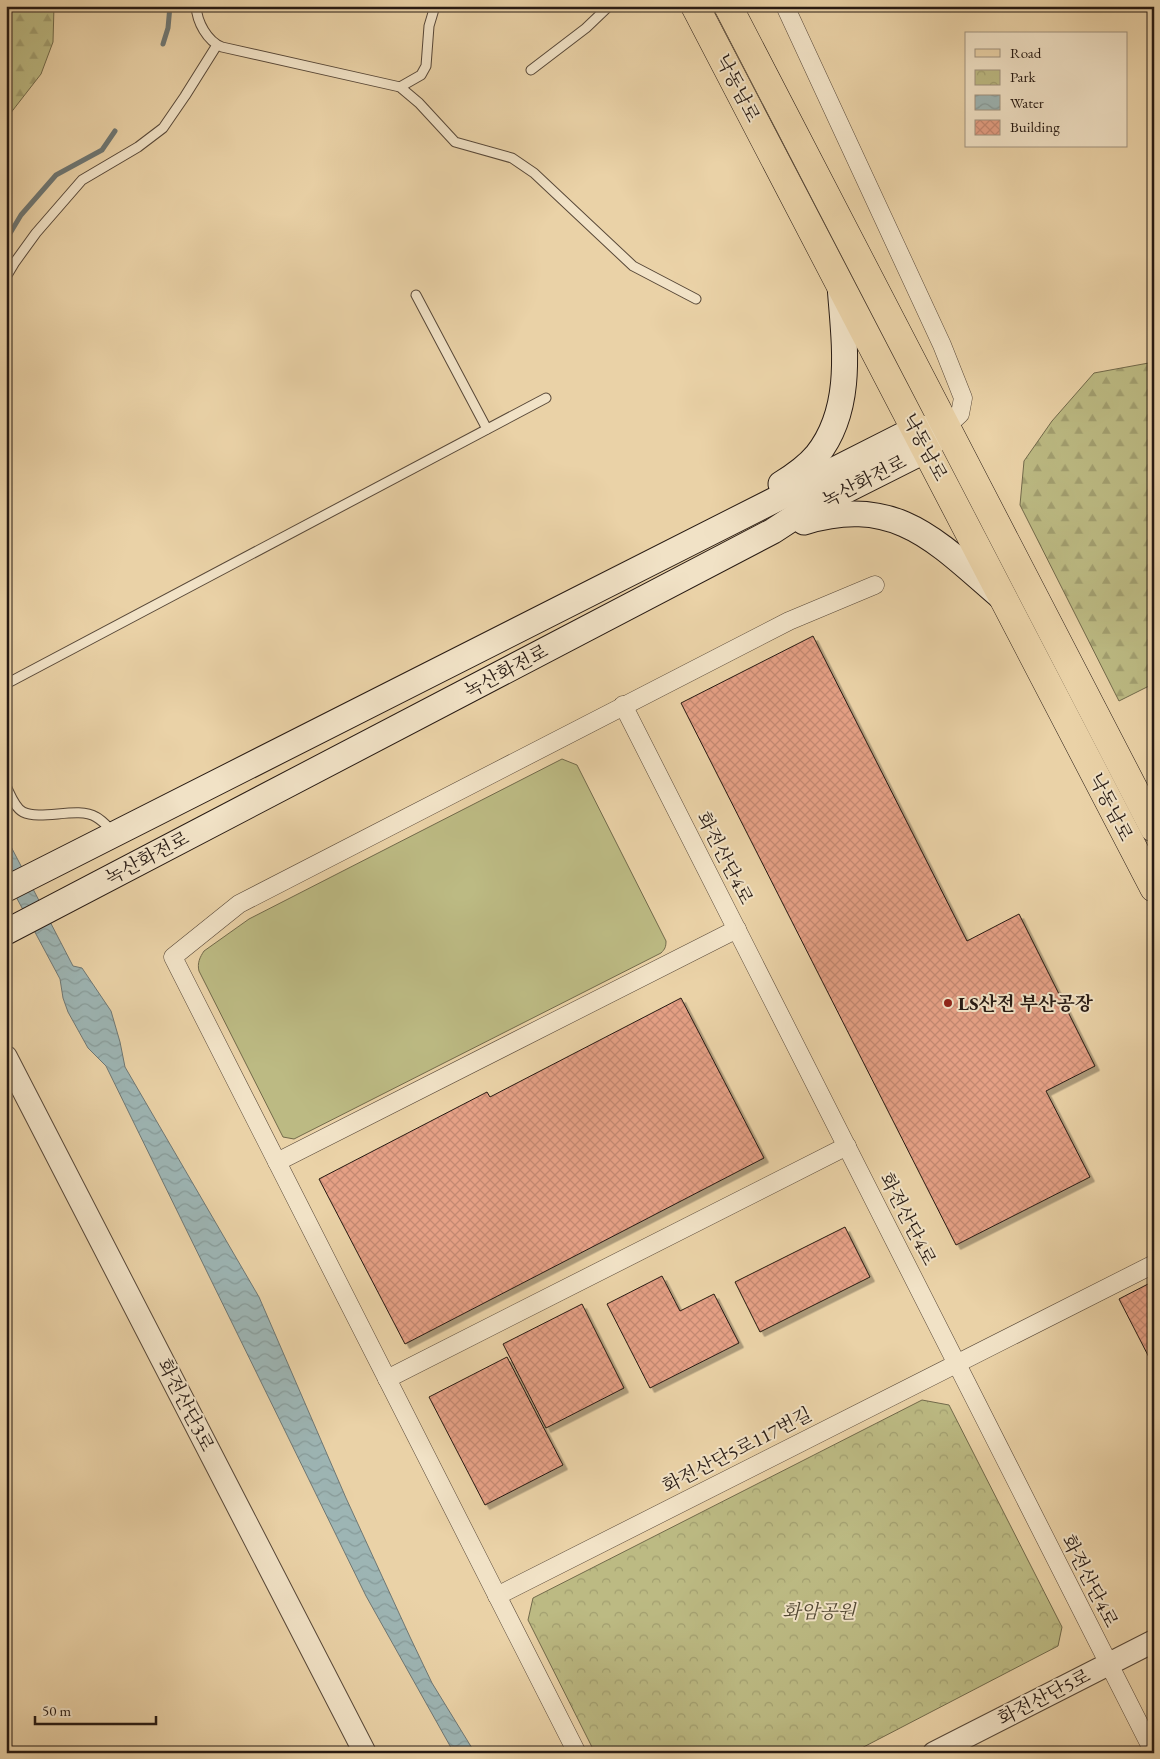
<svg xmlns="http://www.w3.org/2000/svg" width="1160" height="1759" viewBox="0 0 1160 1759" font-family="'EB Garamond','Noto Serif KR',serif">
<defs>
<pattern id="forest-firs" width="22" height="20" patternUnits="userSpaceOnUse" patternTransform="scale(1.25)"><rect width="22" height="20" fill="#bcba83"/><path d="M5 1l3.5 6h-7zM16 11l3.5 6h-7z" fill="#a29f70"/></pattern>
<pattern id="park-crowns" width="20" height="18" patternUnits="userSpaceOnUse" patternTransform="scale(1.25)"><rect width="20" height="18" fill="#bcba83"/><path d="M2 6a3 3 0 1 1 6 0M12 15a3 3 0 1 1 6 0" fill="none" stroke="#a29f70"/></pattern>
<pattern id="water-waves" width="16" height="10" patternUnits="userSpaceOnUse" patternTransform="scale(1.25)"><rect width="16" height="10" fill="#9db5b4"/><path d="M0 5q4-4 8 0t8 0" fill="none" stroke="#879b9a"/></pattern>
<pattern id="building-cross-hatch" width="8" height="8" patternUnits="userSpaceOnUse" patternTransform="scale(1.25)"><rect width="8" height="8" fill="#e5a085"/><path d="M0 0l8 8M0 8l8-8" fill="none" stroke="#c48972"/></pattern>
<filter id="shadow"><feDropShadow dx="4.5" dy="4.5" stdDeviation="0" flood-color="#0004"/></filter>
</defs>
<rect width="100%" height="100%" fill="#ead2a7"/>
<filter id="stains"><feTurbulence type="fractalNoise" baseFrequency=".004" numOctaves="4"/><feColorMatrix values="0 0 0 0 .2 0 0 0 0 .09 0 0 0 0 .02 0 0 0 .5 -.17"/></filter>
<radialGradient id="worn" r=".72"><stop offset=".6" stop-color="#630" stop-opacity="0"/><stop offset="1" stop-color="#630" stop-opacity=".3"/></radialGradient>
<!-- grass -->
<path fill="#bcba83" stroke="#726a4b" d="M562 759 577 765 666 941C666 947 665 949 661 953L294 1139 283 1137 199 971C197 963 200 957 204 951L249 919Z"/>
<!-- forest -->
<g fill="url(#forest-firs)" stroke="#726a4b">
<polygon points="6,6 54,6 53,42 41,74 6,119"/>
<polygon points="1154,362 1154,686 1151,685 1119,701 1020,505 1024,461 1052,421 1094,373"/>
</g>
<!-- park -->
<polygon fill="url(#park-crowns)" stroke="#726a4b" points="922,1400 949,1405 1062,1627 1058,1646 852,1753 595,1753 528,1620 533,1598"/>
<!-- water -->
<polygon fill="url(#water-waves)" stroke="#6e7774" points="6,837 73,966 82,968 111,1011 120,1042 125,1067 259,1297 346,1498 410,1637 432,1683 475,1753 454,1753 366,1596 106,1066 88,1048 68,1012 63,998 60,979 6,878"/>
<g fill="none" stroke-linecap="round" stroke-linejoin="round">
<!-- stream -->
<g stroke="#6e7774" stroke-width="5">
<polyline points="163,44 168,28 170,6"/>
<polyline points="6,240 21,215 56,175 102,150 115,131"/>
</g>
</g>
<!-- building -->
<g fill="url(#building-cross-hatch)" stroke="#271a13" filter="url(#shadow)">
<polygon points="813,636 967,941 1019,914 1095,1066 1046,1091 1090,1177 956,1245 681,703"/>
<polygon points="681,998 764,1158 405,1344 319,1179 487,1092 490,1097"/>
<polygon points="845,1227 870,1277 760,1332 735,1282"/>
<polygon points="662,1276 680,1311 714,1294 739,1343 650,1388 607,1304"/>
<polygon points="1150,1283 1151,1286 1154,1284 1154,1367 1119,1299"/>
<polygon points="582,1304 624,1388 546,1428 503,1344"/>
<polygon points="507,1357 563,1465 485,1505 429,1397"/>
</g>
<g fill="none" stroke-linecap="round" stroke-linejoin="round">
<!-- service casing -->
<g stroke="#584838" stroke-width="11">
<g id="service">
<path d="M196 6C197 22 207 41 222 47L400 87 419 103 455 142 512 158 534 173 633 266 696 299"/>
<polyline points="531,70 586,28 609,6"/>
<polyline points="400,87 421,75 426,66 429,26 435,6"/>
<polyline points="6,277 15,262 36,233 82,180 138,147 163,128 185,96 217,45"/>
<polyline points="416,295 487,429"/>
<polyline points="6,684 546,398"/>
<path d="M6 786C10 794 15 808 23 812 41 821 78 806 96 817 102 820 108 827 113 832"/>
</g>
</g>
<!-- minor casing -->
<g stroke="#584838" stroke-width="19">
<g id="minor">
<polyline points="785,6 942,345 963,398 960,414 946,427"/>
<polyline points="623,705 1154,1753"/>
<polyline points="277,1162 737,929"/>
<polyline points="387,1379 847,1146"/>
<polyline points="497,1596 1154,1264"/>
<polyline points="577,1753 173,957 239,904 789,621 875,585"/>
</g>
</g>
<!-- tertiary casing -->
<g stroke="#584838" stroke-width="24">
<g id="tertiary">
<polyline points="6,1057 365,1753"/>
<polyline points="934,1753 1154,1641"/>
</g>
</g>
<!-- secondary casing -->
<g stroke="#271a13" stroke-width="27">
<g id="secondary">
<path d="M781 484C794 476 807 467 817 455 855 407 844 342 840 285"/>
<path d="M804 522C896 494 937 542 1001 597"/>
<polyline points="6,889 915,429 936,428"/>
<polyline points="6,932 773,531 799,514 926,450 946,427"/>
</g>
</g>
<!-- primary casing -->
<g stroke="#271a13" stroke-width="29">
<g id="primary">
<polyline points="695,6 1154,888"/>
<polyline points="728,6 1154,828"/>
</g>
</g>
<!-- service -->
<use href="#service" stroke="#f1e2c6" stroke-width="9"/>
<!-- minor -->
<use href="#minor" stroke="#f1e2c6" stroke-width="18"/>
<!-- tertiary -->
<use href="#tertiary" stroke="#f1e2c6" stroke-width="22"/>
<!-- secondary -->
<use href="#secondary" stroke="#f1e2c6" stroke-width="25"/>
<!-- primary -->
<use href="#primary" stroke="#ead2a7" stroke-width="28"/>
</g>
<!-- markers -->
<circle fill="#8f2418" stroke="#f1e2c6" stroke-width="2" cx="948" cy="1003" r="5"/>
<g text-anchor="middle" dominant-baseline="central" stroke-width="4" stroke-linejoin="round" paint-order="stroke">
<!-- street labels -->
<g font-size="19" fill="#271a13" stroke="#f1e2c6">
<text transform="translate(738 88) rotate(63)">낙동남로</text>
<text transform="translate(925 447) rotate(62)">낙동남로</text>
<text transform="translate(864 481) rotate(-27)">녹산화전로</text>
<text transform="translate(506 671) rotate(-28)">녹산화전로</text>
<text transform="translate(1111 807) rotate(63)">낙동남로</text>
<text transform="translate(147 858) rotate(-28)">녹산화전로</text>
<text transform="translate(725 858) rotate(63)">화전산단4로</text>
<text transform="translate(908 1219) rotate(63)">화전산단4로</text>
<text transform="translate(186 1405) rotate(63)">화전산단3로</text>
<text transform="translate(737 1450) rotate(-27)">화전산단5로117번길</text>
<text transform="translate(1090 1581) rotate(63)">화전산단4로</text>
<text transform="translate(1044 1697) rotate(-27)">화전산단5로</text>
</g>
<!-- poi labels -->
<g font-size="19" font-weight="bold" fill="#271a13" stroke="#f1e2c6" text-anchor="start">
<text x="958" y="1003">LS산전 부산공장</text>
</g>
<!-- park labels -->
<g font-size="19" font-style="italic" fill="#544a35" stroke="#f1e2c6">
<text x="819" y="1611">화암공원</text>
</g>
</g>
<!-- margin -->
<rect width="1160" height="1759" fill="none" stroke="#ead2a7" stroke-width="25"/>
<rect x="8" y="8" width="1145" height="1744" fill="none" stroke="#271a13" stroke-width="2.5"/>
<rect x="12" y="12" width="1135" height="1734" fill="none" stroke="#271a13"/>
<!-- legend -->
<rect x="965" y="32" width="162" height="115" fill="#f1e2c6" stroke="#a0927e"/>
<rect x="975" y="49" width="25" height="8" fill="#ead2a7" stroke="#a0927e"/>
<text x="1010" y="58" font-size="15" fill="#271a13">Road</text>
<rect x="975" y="70" width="25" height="15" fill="url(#park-crowns)" stroke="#a0927e"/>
<text x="1010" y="82" font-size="15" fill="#271a13">Park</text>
<rect x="975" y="95" width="25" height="15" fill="url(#water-waves)" stroke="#a0927e"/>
<text x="1010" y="108" font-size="15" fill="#271a13">Water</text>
<rect x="975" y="120" width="25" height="15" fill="url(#building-cross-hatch)" stroke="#a0927e"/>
<text x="1010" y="132" font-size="15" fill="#271a13">Building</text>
<!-- scale -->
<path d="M35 1716v8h121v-8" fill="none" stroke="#271a13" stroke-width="2.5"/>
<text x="42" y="1716" font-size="15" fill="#271a13" stroke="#f1e2c6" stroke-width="4" paint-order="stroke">50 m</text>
<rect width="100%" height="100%" filter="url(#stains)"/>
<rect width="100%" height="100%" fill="url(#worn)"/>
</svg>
